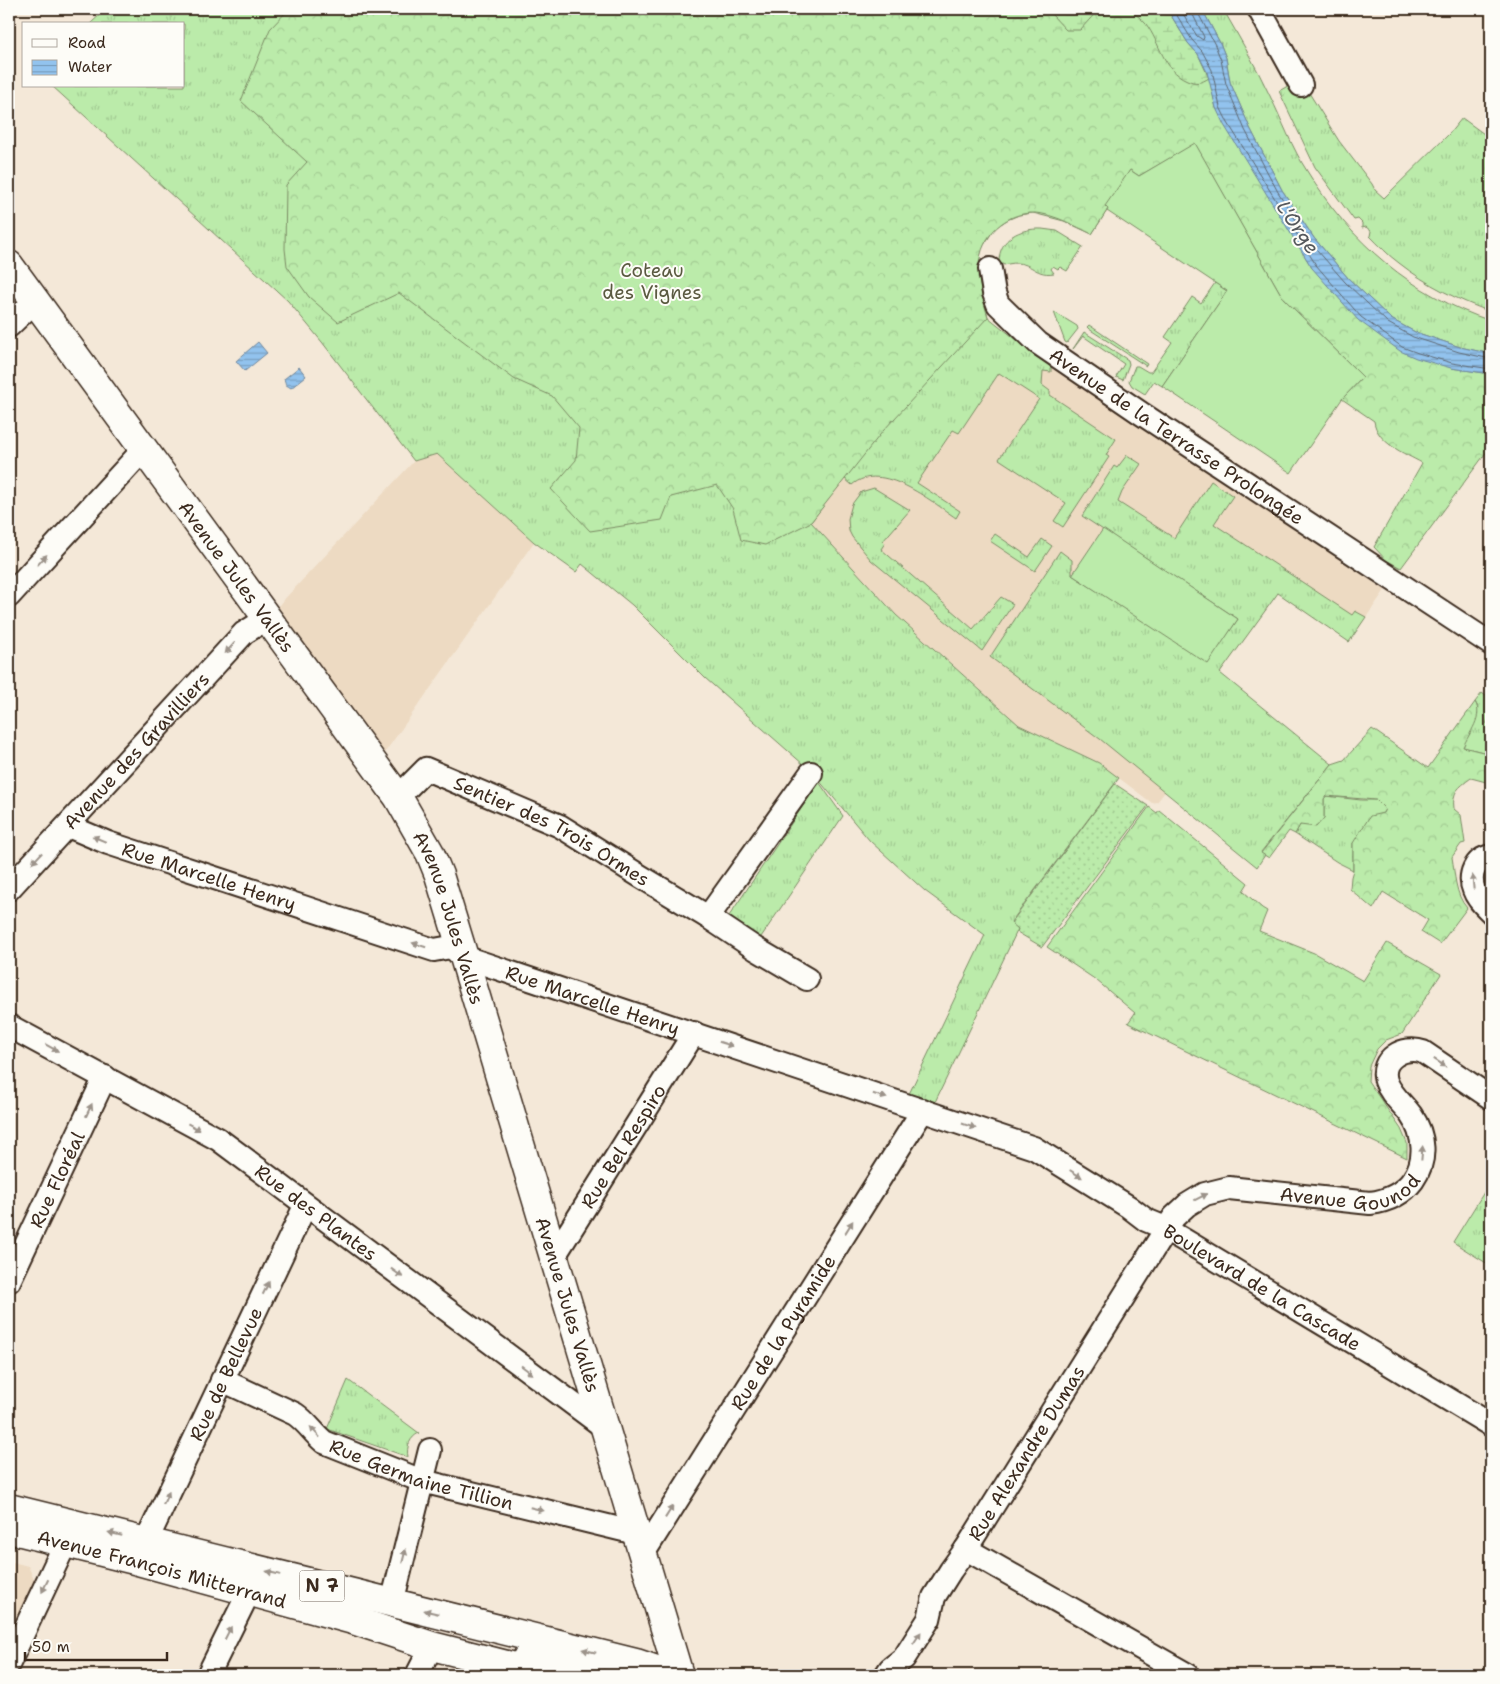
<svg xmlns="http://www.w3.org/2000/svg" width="1500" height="1684" viewBox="0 0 1500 1684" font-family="'Shantell Sans',sans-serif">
<defs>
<pattern id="grass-tufts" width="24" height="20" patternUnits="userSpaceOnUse" patternTransform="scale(1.25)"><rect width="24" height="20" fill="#bbebaa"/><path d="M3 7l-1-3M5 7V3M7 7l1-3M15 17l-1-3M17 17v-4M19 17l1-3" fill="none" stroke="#a2ca92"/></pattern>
<pattern id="forest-crowns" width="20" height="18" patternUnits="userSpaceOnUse" patternTransform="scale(1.25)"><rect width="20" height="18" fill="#bbebaa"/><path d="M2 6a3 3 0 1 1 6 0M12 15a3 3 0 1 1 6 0" fill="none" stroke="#a2ca92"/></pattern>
<pattern id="wetland-marsh" width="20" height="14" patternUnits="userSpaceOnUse" patternTransform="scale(1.25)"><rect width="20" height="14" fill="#bbebaa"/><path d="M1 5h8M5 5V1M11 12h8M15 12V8" fill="none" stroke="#a2ca92"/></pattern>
<pattern id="garden-dots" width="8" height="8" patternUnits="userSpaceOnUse" patternTransform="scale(1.25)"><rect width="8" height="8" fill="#bbebaa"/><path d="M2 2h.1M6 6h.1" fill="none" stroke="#a2ca92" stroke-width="1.8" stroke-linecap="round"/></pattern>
<pattern id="water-rules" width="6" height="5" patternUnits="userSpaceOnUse" patternTransform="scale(1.25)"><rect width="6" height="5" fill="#92c3ee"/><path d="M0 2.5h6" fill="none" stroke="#789fc0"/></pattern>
</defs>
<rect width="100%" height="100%" fill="#f4e8d8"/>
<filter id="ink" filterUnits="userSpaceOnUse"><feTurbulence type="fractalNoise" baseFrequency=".02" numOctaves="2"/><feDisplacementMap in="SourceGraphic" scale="10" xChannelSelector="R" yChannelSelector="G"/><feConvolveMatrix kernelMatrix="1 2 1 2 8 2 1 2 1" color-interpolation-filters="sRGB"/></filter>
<g filter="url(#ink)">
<!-- built -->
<g fill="#eddac2">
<polygon points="988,317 1051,367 1385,590 1349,642 1278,593 1190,715 1212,733 1157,802 1152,803 1099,763 1019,725 896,615 811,522 858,460"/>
<polygon points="437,454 534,542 383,755 278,606 414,461"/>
<polygon points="9,1561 28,1566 36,1583 9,1637"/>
</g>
<!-- grass -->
<g fill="url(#grass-tufts)" stroke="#7b8a64">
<path d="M106 9H1167L1208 72 1216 108 1108 209 1092 234 1064 221 1033 213 1019 215 1007 220 995 228 982 248 978 267 981 285 988 317 1051 367V372L1043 371 1042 385 1050 391V395L1116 439 1106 455 1109 457 1063 527 1054 521 1066 503 999 459 1039 399 999 373 959 433 953 430 917 483 960 511 956 518C931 501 881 460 852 485L844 478 811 522 896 615 1019 725 1099 763 1119 778 1011 922 1018 929 935 1102 909 1094 985 935 925 891 870 841 812 772 705 678 632 605 582 564 576 572 534 542 437 454 414 461 322 342 288 301 52 86H184V24H90Z"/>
<path d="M1202 9H1223C1239 37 1256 66 1270 96 1282 120 1292 148 1307 171 1350 242 1412 295 1491 321V354L1460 347 1415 332 1391 319 1348 278 1314 238 1282 190 1250 128 1230 82 1226 58 1220 43Z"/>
<path d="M1293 83 1306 88 1339 141 1372 184 1375 190 1384 198 1449 134 1462 118 1491 139V312C1458 300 1427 285 1399 263 1388 255 1379 245 1370 236L1371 231 1366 227 1362 228V223L1358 219 1354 220 1315 167 1279 91Z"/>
<path d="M1042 229 1057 231 1083 247 1067 271 1060 267 1058 269 1053 266 1051 269 1054 273C1032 277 1032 257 1004 265L999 262C999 238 1020 228 1042 229Z"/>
<polygon points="1215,283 1227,291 1162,386 1154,381 1145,394 1132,386 1129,381 1135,366 1138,366 1148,372 1151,372 1172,342 1165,337 1192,297 1201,303"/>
<polygon points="1054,312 1077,326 1078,329 1067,343 1065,342"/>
<polygon points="1089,325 1147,364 1146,366 1089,329 1087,327"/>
<polygon points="1084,332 1128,360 1129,364 1123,380 1116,377 1124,364 1083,336 1073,349"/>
<polygon points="1127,455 1141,464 1122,492 1118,502 1174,538 1211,481 1233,496 1214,524 1352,615 1355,611 1366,617 1349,642 1278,593 1220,673 1332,764 1261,852 1265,855 1257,867 1100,739 990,657 1060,551 1072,560 1072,575 1208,662 1238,619 1082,516 1114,466 1117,468"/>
<polygon points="874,488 910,510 883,541 885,543 881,549 973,629 1001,597 1013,604 982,651 871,560 852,537 849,531 848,519 852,504 861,492"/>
<polygon points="995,534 1029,557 1042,539 1052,546 1035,571 990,541"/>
<polygon points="1482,693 1491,700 1491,715 1486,723 1491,726 1491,754 1463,747 1478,707 1475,702"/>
<polygon points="819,782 843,816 759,940 727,919"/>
<polygon points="1326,796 1361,800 1376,800 1385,809 1383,813 1353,843 1353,870 1337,862 1295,834 1300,825 1324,818 1324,799"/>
<polygon points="1491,1181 1491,1266 1453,1242"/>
<path d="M348 1380 419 1433C410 1437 406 1447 408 1457L327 1429Z"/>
</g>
<!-- forest -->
<g fill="url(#forest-crowns)" stroke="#7b8a64">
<path d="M289 9H1167L1188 43 1198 54 1208 72 1216 108 1312 268 1451 368 1491 374V446L1401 568 1386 560 1374 547 1422 463C1404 453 1377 443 1374 421L1342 399 1363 377 1283 298 1195 144 1139 176 1130 170 1108 209 1092 234C1075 226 1054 214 1035 213 1005 212 981 236 979 265 977 278 984 304 988 317L883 431 811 522 765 545 741 540 733 509 717 485 671 497 662 520 590 531 551 489 576 460 579 428 552 396 514 379 399 293 338 322 309 297 287 266 285 249 286 185 307 162 241 101 270 29Z"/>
<path d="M1475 702C1484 716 1469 733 1463 747L1491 754V786L1486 782 1471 778C1458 788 1452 791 1454 809L1461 815 1465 843 1461 844 1452 857C1455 874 1455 895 1467 908L1440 944 1421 932 1428 920 1383 892 1373 909 1350 889 1351 877 1353 870V843L1370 816 1383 813 1385 809 1376 800 1326 796 1324 799V818L1316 827 1300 825 1295 834 1289 831 1269 858 1261 853 1332 764 1344 760 1372 729 1428 768Z"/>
<polygon points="1149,807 1157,813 1159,810 1248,883 1243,891 1262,908 1267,911 1259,931 1314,953 1363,981 1387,943 1441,974 1402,1034 1386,1040 1377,1049 1369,1066 1368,1081 1401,1129 1407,1143 1407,1158 1128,1023 1135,1013 1096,980 1047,947"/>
</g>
<!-- wetland -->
<g fill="url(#wetland-marsh)" stroke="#7b8a64">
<polygon points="1051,9 1099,9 1080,30 1066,30 1052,15"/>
<path d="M1129 9H1167L1188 43 1198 54 1209 78C1201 83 1196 84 1187 80 1162 69 1161 44 1146 24 1142 19 1134 13 1129 9Z"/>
</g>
<!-- garden -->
<polygon fill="url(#garden-dots)" stroke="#7b8a64" points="1115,784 1148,806 1042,947 1017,932 1018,929 1011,923"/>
<!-- pitch -->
<g fill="#bbebaa" stroke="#7b8a64">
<polygon points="1195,143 1283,298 1363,377 1342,399 1291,473 1162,386 1227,291 1107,211 1108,209 1105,206 1130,170 1139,176"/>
<polygon points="1103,529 1238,619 1208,664 1072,575"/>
</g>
<!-- water -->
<g fill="url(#water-rules)" stroke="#6f869b">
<polygon points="1167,9 1202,9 1220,43 1226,58 1230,82 1250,128 1282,190 1314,238 1348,278 1391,319 1415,332 1460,347 1491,354 1491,374 1451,368 1416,358 1400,351 1358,320 1312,268 1224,125 1216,108 1207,72 1198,54 1188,43"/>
<polygon points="258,342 267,353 245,371 236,361"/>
<path d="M299 367 306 376 291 388C283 383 287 386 284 379Z"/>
</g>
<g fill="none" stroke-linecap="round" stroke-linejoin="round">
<!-- shore -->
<g stroke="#5e6771" stroke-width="1">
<polyline points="1173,9 1192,40 1202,51 1212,70 1220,107 1228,123 1316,265 1361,317 1402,347 1418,353 1452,363 1491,369"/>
<polyline points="1180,9 1197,36 1203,40 1204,37 1193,15 1192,9"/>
<polyline points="1198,9 1198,13 1215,45 1221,60 1226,84 1245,130 1278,192 1310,242 1345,282 1388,323 1413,337 1459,352 1491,359"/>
</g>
<!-- street casing -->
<g stroke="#3b2a1e" stroke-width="26">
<g id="street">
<polyline points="1259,9 1301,85"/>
<path id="s1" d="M990 269 994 293 998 304 1038 343 1142 414 1491 644"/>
<polyline points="9,326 35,301"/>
<polyline points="9,596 144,449"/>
<path id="s2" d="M398 797 426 769 560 826 640 876 708 917 756 949 807 979"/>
<path id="s3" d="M68 826 108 843 434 950 451 947 464 957 1034 1148 1129 1207 1146 1220 1158 1225 1184 1240 1491 1425"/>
<path d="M1491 856C1475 859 1468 875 1474 890 1477 899 1485 906 1491 912"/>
<path id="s4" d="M9 889 244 633 268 618"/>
<polyline points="708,917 811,773"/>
<path id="s5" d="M9 1026 218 1139 604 1427"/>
<path id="s6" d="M553 1258 694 1033"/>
<path id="s7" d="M9 1281 105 1077"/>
<path id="s8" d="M222 1380 295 1414C307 1422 313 1433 324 1442L422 1481 636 1533"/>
<path id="s9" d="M146 1542 305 1206"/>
<polyline points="966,1549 1188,1675"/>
<path id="s10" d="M643 1554 923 1110"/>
<polyline points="392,1603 430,1450"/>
<polyline points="9,1663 66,1542"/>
<polyline points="208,1675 249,1592"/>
<polyline points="417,1675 432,1646"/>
<path id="s11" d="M886 1675 890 1669 904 1658 929 1619 934 1597 951 1570 966 1549 1166 1229 1174 1217 1187 1205 1205 1194 1229 1188 1370 1203C1387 1201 1402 1195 1413 1180 1427 1160 1425 1135 1411 1115 1403 1104 1390 1094 1386 1081 1379 1059 1404 1045 1423 1052L1491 1098"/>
</g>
</g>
<!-- secondary casing -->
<g stroke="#3b2a1e" stroke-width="31">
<g id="secondary">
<path id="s12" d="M9 265 398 797 430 853 439 875 464 957 679 1675"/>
</g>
</g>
<!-- primary casing -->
<g stroke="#3b2a1e" stroke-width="31">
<g id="primary">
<polyline points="9,1508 636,1663 671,1675"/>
<path id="s13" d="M9 1529 138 1561 353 1620 432 1646 546 1675"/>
<polyline points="527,1658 590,1675"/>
</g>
</g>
<!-- street -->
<use href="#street" stroke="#fdfcf7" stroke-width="22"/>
<!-- secondary -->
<use href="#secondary" stroke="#fdfcf7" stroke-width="28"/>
<!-- primary -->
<use href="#primary" stroke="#fdfcf7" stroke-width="28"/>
</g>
<!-- one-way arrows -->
<defs><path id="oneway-solid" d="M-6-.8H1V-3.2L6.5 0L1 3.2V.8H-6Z" transform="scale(1.25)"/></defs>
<g fill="#9c938a">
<use href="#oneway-solid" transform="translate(42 560) rotate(-48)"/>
<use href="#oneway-solid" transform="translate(230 648) rotate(132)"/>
<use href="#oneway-solid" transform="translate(99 839) rotate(-157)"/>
<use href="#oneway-solid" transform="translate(37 858) rotate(133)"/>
<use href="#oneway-solid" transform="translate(1473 882) rotate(-95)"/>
<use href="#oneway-solid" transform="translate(419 945) rotate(-162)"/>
<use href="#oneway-solid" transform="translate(726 1044) rotate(18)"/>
<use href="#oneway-solid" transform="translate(52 1048) rotate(28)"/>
<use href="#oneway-solid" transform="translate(1440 1063) rotate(34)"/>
<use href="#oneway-solid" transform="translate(880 1096) rotate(18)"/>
<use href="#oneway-solid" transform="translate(89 1110) rotate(-65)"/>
<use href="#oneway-solid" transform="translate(969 1126) rotate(19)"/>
<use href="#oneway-solid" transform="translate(194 1127) rotate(29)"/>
<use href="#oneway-solid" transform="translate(1422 1153) rotate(-85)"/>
<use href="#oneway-solid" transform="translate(1076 1174) rotate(32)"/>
<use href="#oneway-solid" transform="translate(1201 1197) rotate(-27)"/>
<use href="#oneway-solid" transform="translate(849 1227) rotate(-58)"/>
<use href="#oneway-solid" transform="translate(397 1273) rotate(36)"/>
<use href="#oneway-solid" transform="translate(266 1288) rotate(-64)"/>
<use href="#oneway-solid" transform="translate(527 1370) rotate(37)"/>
<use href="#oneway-solid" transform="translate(315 1432) rotate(-132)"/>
<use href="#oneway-solid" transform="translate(166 1498) rotate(-65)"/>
<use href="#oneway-solid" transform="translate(537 1509) rotate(14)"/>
<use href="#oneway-solid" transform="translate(669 1512) rotate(-58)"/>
<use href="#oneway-solid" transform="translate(115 1534) rotate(-166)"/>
<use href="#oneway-solid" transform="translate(404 1556) rotate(-76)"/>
<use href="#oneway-solid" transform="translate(273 1573) rotate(-166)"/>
<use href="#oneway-solid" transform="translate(45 1586) rotate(116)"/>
<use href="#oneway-solid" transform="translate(431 1612) rotate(-166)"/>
<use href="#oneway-solid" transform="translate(228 1633) rotate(-63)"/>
<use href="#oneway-solid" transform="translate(917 1638) rotate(-57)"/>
<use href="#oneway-solid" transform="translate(589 1651) rotate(-166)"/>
</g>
</g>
<g text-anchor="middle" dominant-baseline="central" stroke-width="4" stroke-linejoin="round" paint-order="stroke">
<!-- shield labels -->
<rect fill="#fdfcf7" stroke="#75695f" stroke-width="1" x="299.5" y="1570.5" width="45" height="31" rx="4"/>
<g font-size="18" font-weight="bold" fill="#3b2a1e">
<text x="322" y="1586">N 7</text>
</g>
<!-- park labels -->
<g font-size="19" fill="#5b5a41" stroke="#fdfcf7">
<text x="652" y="270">Coteau<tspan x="652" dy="22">des Vignes</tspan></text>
</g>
<!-- street labels -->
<g font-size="19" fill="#3b2a1e" stroke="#fdfcf7">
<text stroke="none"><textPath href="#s1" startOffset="259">Avenue de la Terrasse Prolongée</textPath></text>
<text stroke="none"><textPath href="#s12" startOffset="386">Avenue Jules Vallès</textPath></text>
<text stroke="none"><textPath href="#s4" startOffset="188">Avenue des Gravilliers</textPath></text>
<text stroke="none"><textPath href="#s2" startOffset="180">Sentier des Trois Ormes</textPath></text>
<text stroke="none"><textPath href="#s3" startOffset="150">Rue Marcelle Henry</textPath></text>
<text stroke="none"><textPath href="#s12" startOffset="791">Avenue Jules Vallès</textPath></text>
<text stroke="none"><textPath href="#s3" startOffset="556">Rue Marcelle Henry</textPath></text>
<text stroke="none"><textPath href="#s6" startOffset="132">Rue Bel Respiro</textPath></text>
<text stroke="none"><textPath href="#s7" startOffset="112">Rue Floréal</textPath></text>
<text stroke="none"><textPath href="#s11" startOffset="731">Avenue Gounod</textPath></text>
<text stroke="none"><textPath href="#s5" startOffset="360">Rue des Plantes</textPath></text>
<text stroke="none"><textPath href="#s3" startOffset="1289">Boulevard de la Cascade</textPath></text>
<text stroke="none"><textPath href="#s12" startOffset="1196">Avenue Jules Vallès</textPath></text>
<text stroke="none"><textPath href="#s10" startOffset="262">Rue de la Pyramide</textPath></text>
<text stroke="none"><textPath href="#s9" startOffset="186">Rue de Bellevue</textPath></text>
<text stroke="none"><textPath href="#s11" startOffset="265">Rue Alexandre Dumas</textPath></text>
<text stroke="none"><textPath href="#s8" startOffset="224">Rue Germaine Tillion</textPath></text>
<text stroke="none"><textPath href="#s13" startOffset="158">Avenue François Mitterrand</textPath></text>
</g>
<!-- water labels -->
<g font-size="20" font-style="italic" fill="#55585c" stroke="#fdfcf7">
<text transform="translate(1298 227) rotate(56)">L'Orge</text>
</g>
</g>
<!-- margin -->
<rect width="1500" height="1684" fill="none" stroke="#fdfcf7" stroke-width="30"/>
<rect x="15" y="15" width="1470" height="1654" fill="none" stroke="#3b2a1e" stroke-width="2" filter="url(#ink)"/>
<!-- legend -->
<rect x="22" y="22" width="162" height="65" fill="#fdfcf7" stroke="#afa8a0"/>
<rect x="32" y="39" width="25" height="8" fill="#fdfcf7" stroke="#afa8a0"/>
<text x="68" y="48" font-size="15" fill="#3b2a1e">Road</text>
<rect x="32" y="60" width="25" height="15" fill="url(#water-rules)" stroke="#afa8a0"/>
<text x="68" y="72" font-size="15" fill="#3b2a1e">Water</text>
<!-- scale -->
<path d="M25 1652v8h142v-8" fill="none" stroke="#3b2a1e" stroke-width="2.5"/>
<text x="32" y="1652" font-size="15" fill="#3b2a1e" stroke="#fdfcf7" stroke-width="4" paint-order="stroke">50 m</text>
</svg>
